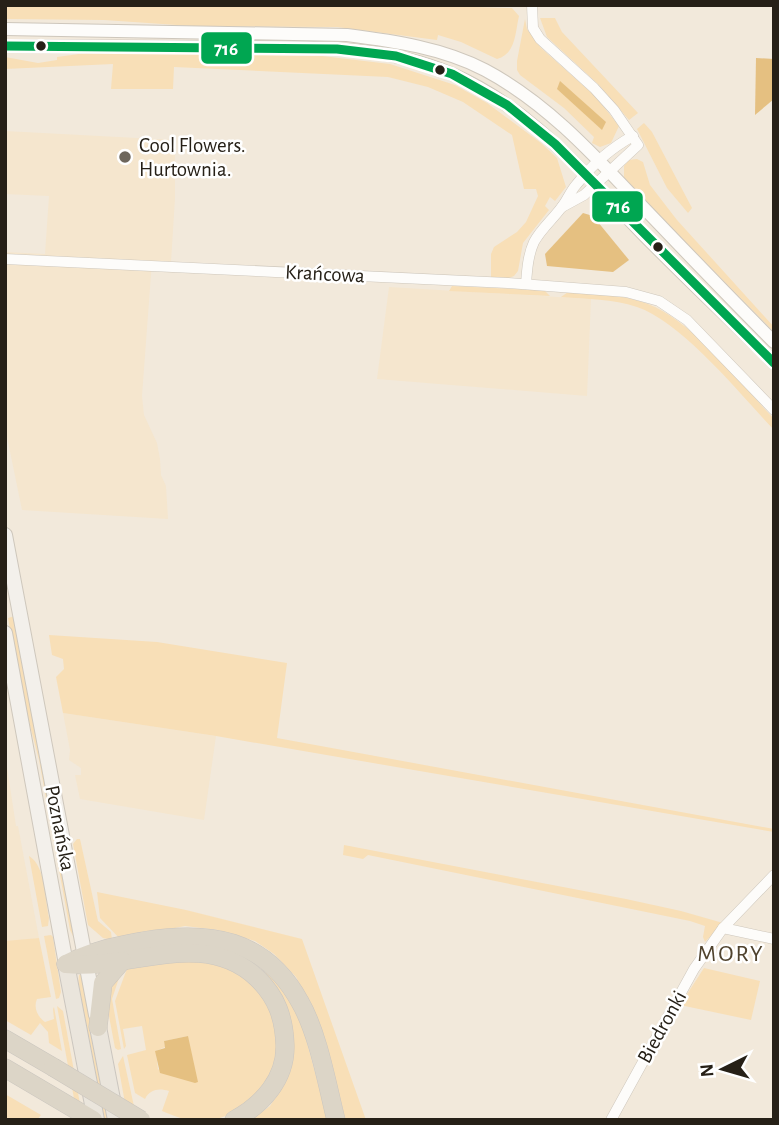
<svg xmlns="http://www.w3.org/2000/svg" width="779" height="1125" viewBox="0 0 779 1125" font-family="'Alegreya Sans',sans-serif">
<rect width="100%" height="100%" fill="#f2e9db"/>
<!-- built -->
<g fill="#f5e6ce">
<polygon points="5,131 175,140 175,198 171,262 152,261 142,396 144,415 157,443 160,459 161,475 166,486 168,519 22,510 6,432 5,252 45,254 49,196 5,194"/>
<polygon points="389,287 591,299 587,396 377,379"/>
<polygon points="63,713 216,736 204,820 80,799 75,775 81,775 81,768 69,760 70,750"/>
<polygon points="5,754 16,826 18,826 39,938 15,941 5,941"/>
</g>
<!-- green -->
<g fill="#f8dfb7" fill-rule="evenodd">
<path d="M5 5H407L512 8 519 16C515 33 516 54 497 59L461 42 438 35 437 40 337 27 192 26 104 20 5 19Z"/>
<polygon points="540,18 555,18 562,32 638,113 629,120 599,85 547,37"/>
<polygon points="525,19 527,29 541,48 595,96 619,126 611,143 600,147 592,143 594,137 564,108 520,75 517,70 517,61"/>
<polygon points="93,52 322,56 390,64 455,85 487,103 541,143 557,158 566,187 555,201 550,197 545,206 549,210 523,243 518,271 514,276 506,279 491,278 491,254 494,247 517,232 526,222 538,196 536,189 524,189 512,135 463,102 428,87 388,77 174,67 173,89 111,89 113,64 5,69 5,57 38,63 57,60 57,57"/>
<polygon points="644,123 652,132 692,208 688,213 667,188 637,129"/>
<polygon points="637,159 643,162 650,185 677,220 774,327 774,332 624,180 624,166 629,160"/>
<polygon points="452,286 537,290 545,291 550,296 449,291"/>
<path d="M568 292C595 294 622 294 648 304 693 321 740 383 774 419V430C740 394 682 322 637 307 613 299 586 299 561 297Z"/>
<polygon points="15,616 75,938 74,938 70,930 39,760 23,699 8,618"/>
<polygon points="49,635 157,642 287,663 277,738 774,829 774,832 216,736 63,713 56,677 64,669 63,659 52,655"/>
<polygon points="77,839 80,839 98,921 111,932 112,940 103,938 88,925 73,844"/>
<polygon points="344,845 626,899 681,911 723,923 705,942 703,937 705,926 690,921 368,855 363,859 343,855"/>
<path d="M29 856C46 866 45 900 49 918L48 926 42 927Z"/>
<polygon points="97,892 186,910 302,939 366,1120 343,1120 314,1012 296,977 274,954 255,941 218,930 185,926 120,939 100,918"/>
<polygon points="51,935 53,937 61,992 59,998 56,999 44,936"/>
<path d="M39 938 51 997 37 999C33 1008 38 1017 45 1022L54 1019 53 1009 54 1007 62 1051 49 1043 48 1032 40 1023 31 1035 5 1020V941Z"/>
<path d="M184 958C195 959 207 959 217 962 253 973 285 1015 279 1053 276 1077 262 1092 244 1106 228 1118 208 1123 188 1120 179 1118 170 1114 162 1111L169 1091C159 1088 150 1089 145 1099L135 1093 127 1055 146 1050 142 1026 123 1029 126 1046 124 1049 115 1001 128 966ZM188 1036 158 1070 156 1051 165 1047 164 1041Z"/>
<polygon points="261,966 289,995 303,1028 328,1120 251,1120 270,1106 286,1081 292,1056 278,991"/>
<polygon points="704,968 760,981 751,1020 680,1005"/>
<polygon points="118,970 119,978 112,999 121,1049 118,1050 115,1048 106,1000 107,986"/>
<polygon points="82,974 109,1120 103,1120 78,985 79,975"/>
<polygon points="57,1006 63,1011 83,1120 78,1120"/>
<polygon points="123,1056 137,1120 128,1120 118,1064"/>
<polygon points="5,1094 41,1115 37,1120 5,1118"/>
</g>
<!-- water -->
<g fill="#e5c081">
<polygon points="756,58 774,59 774,99 755,115"/>
<polygon points="560,81 606,122 602,130 557,89"/>
<polygon points="583,213 593,216 629,260 613,272 547,266 545,254"/>
<polygon points="188,1036 198,1082 195,1083 160,1073 155,1051 165,1048 164,1041"/>
</g>
<g fill="none" stroke-linecap="round" stroke-linejoin="round">
<!-- minor casing -->
<g stroke="#cec7bc" stroke-width="11">
<g id="minor">
<polyline points="532,5 533,28 540,39 594,88 614,110 638,145 584,195 562,207"/>
<polyline points="5,259 508,283 626,292 659,301 687,320 774,410"/>
<path d="M526 284C527 270 528 255 534 242 541 229 552 220 561 208 567 201 570 192 576 185 592 165 611 148 633 136"/>
<polyline points="723,928 774,939"/>
<polyline points="611,1120 694,969 723,928 774,875"/>
</g>
</g>
<!-- tertiary casing -->
<g stroke="#cec7bc" stroke-width="14">
<g id="tertiary">
<path d="M5 29 347 35C394 41 443 48 485 70 547 103 594 155 641 205 685 251 729 297 774 342"/>
<path d="M5 46C76 46 147 47 217 47 295 48 380 42 452 74 532 109 583 173 642 233 685 277 730 319 774 363"/>
</g>
</g>
<!-- secondary casing -->
<g stroke="#cec7bc" stroke-width="16">
<g id="secondary">
<polyline points="5,535 96,1015"/>
<polyline points="5,633 66,964"/>
</g>
</g>
<!-- primary casing -->
<g stroke="#cbc6bf" stroke-width="18">
<g id="primary">
<polyline points="66,964 96,1120"/>
<polyline points="98,1027 116,1120"/>
</g>
</g>
<!-- motorway casing -->
<g stroke="#cbc6bf" stroke-width="19">
<g id="motorway">
<path d="M66 964C94 950 113 947 143 941 209 930 265 938 300 1002 318 1033 327 1084 336 1120"/>
<path d="M66 964C129 971 203 927 257 978 277 997 284 1018 285 1045 286 1079 262 1105 234 1120"/>
<polyline points="98,1027 103,983 122,961"/>
<polyline points="5,1039 53,1067"/>
<polyline points="5,1068 93,1120"/>
</g>
</g>
<!-- minor -->
<use href="#minor" stroke="#fdfcfa" stroke-width="10"/>
<!-- tertiary -->
<use href="#tertiary" stroke="#fdfcfa" stroke-width="12"/>
<!-- secondary -->
<use href="#secondary" stroke="#f3f0eb" stroke-width="14"/>
<!-- primary -->
<use href="#primary" stroke="#eae5dc" stroke-width="16"/>
<!-- motorway -->
<use href="#motorway" stroke="#dcd5c7" stroke-width="18"/>
<!-- motorway-bridge casing -->
<g stroke="#cbc6bf" stroke-width="19" stroke-linecap="butt">
<polyline id="motorway-bridge" points="53,1067 141,1120"/>
</g>
<!-- motorway-bridge -->
<use href="#motorway-bridge" stroke="#dcd5c7" stroke-width="18"/>
<!-- bus-1 casing -->
<g stroke="#fff" stroke-width="14">
<polyline id="bus-1" points="5,46 337,49 396,56 452,74 507,105 555,144 774,363"/>
</g>
<!-- bus-1 -->
<use href="#bus-1" stroke="#00a651" stroke-width="9"/>
</g>
<!-- markers -->
<g fill="#262017" stroke="#fff" stroke-width="2.5">
<circle cx="41" cy="46" r="6"/>
<circle cx="440" cy="70" r="6"/>
<circle cx="658" cy="247" r="6"/>
</g>
<circle fill="#6d665c" stroke="#fff" stroke-width="2.5" cx="125" cy="157" r="7"/>
<g text-anchor="middle" dominant-baseline="central" stroke-width="5" stroke-linejoin="round" paint-order="stroke">
<!-- poi labels -->
<g font-size="21" fill="#262017" stroke="#fff" text-anchor="start">
<text x="139" y="145">Cool Flowers.<tspan x="139" dy="24">Hurtownia.</tspan></text>
</g>
<!-- street labels -->
<g font-size="21" fill="#262017" stroke="#fff">
<text transform="translate(325 274) rotate(3)">Krańcowa</text>
<text transform="translate(60 828) rotate(79)">Poznańska</text>
<text transform="translate(662 1027) rotate(-61)">Biedronki</text>
</g>
<!-- quarter labels -->
<g font-size="24" letter-spacing="2" fill="#50432e" stroke="#fff">
<text x="731" y="954">MORY</text>
</g>
</g>
<g stroke="#fff" stroke-width="2.5">
<rect x="200" y="31" width="53" height="34" rx="7" fill="#00a651"/>
<rect x="591" y="190" width="53" height="33" rx="7" fill="#00a651"/>
</g>
<g font-size="19" text-anchor="middle" font-weight="bold" fill="#fff">
<text x="226" y="55">716</text>
<text x="618" y="213">716</text>
</g>
<!-- border -->
<rect width="779" height="1125" fill="none" stroke="#262017" stroke-width="14"/>
<!-- north arrow -->
<g transform="translate(723 1069) rotate(265)" stroke="#ffffff" stroke-width="5" paint-order="stroke">
<path d="M0-5L12 26L0 18L-12 26Z" fill="#262017"/>
<text y="-10" font-size="19" font-weight="bold" text-anchor="middle" fill="#262017">N</text>
</g>
</svg>
